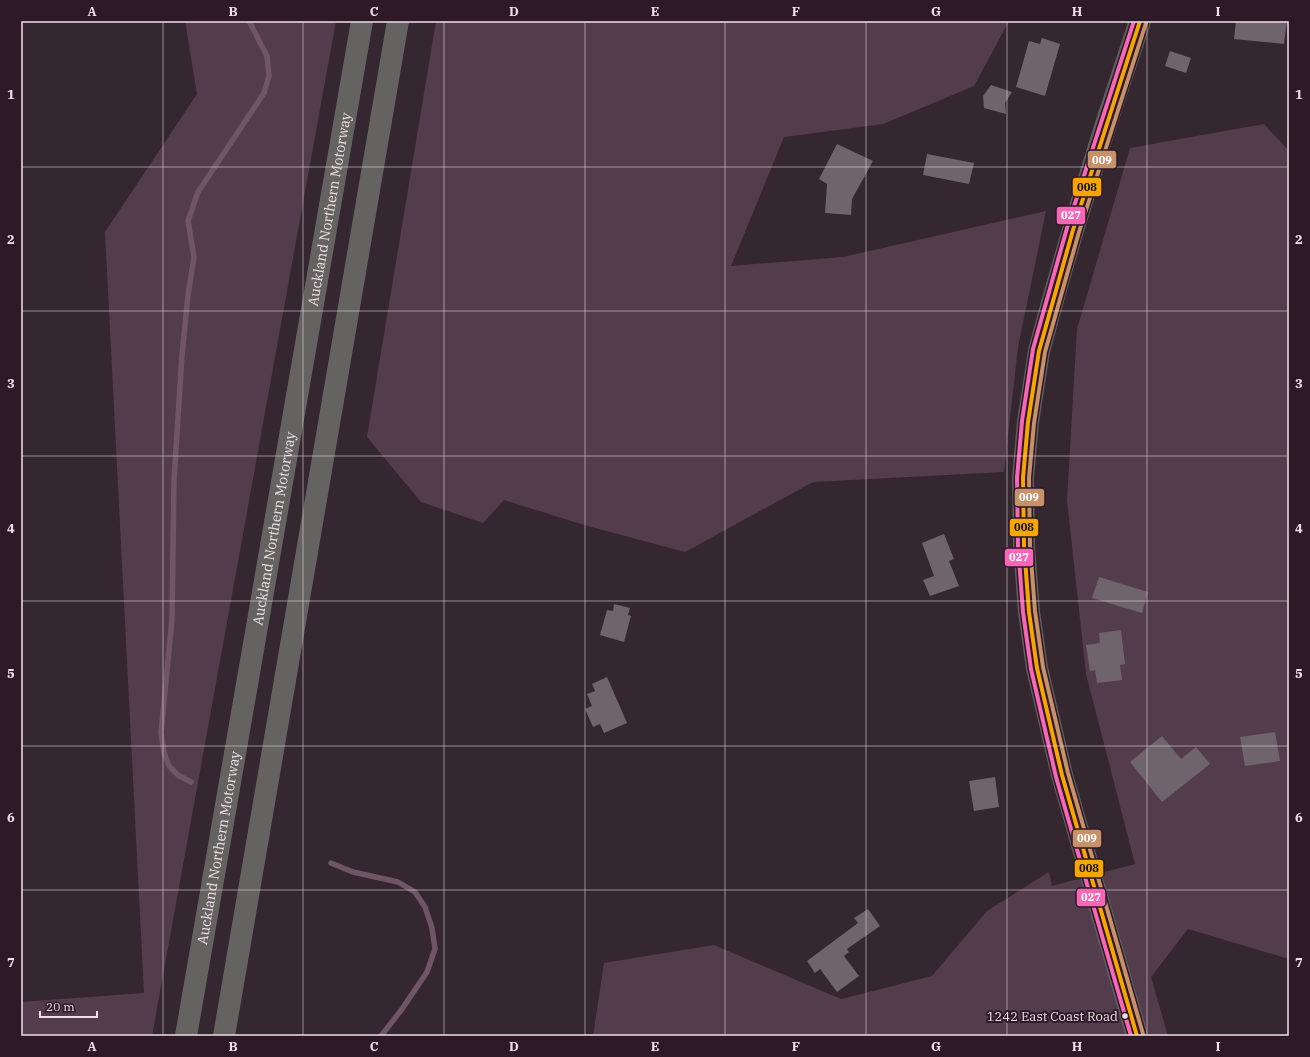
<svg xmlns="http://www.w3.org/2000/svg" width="1310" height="1057" viewBox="0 0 1310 1057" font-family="'IBM Plex Serif',serif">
<rect width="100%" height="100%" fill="#342730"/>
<!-- green -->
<g fill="#533d4c">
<polygon points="185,21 336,21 152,1036 21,1036 21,1002 144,993 105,232 197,94"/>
<polygon points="436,21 1009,21 974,86 883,124 784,137 731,266 843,257 1046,211 1018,347 1004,472 813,482 685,552 584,525 504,500 483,523 421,502 367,437"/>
<polygon points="1264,124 1289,151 1289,959 1188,929 1151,977 1168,1036 593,1036 604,963 714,945 841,999 932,976 987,911 1049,872 1052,886 1135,864 1086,674 1067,500 1077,329 1130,148"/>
</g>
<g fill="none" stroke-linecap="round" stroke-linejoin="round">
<!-- stream -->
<g stroke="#6f5565" stroke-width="5.5">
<polyline points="191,782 178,775 169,766 164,753 161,733 172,619 174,480 182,355 188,295 194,257 188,221 198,192 264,93 269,76 267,56 249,21"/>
<polyline points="331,863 353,872 398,882 415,892 425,907 432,928 435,949 427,972 402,1009 381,1036"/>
</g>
</g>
<!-- building -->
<g fill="#6f646b">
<polygon points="1236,21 1287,21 1284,44 1234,39"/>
<polygon points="1042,38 1060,44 1045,96 1016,87 1029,41 1040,44"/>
<polygon points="1170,51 1191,58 1186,73 1165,66"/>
<polygon points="991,85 1012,92 1005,103 1006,114 984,108 983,96"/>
<polygon points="837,144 873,161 852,199 851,215 825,213 827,184 819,179"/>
<polygon points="927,154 974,163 969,184 923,175"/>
<polygon points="944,534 954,559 949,561 959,586 930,596 923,580 934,576 922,543"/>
<polygon points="1099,577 1148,592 1142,613 1092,598"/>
<polygon points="614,604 630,608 628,615 631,616 624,642 600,635 607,610 613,611"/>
<polygon points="1121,630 1125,664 1120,665 1122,680 1097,683 1095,670 1090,671 1086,645 1100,643 1099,633"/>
<polygon points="607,677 627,723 604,733 600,724 593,727 585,709 592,706 587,694 595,691 592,684"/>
<polygon points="1275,732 1280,761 1245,766 1240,737"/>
<polygon points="1162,736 1181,759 1196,747 1210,764 1162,802 1130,762"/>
<polygon points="995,777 999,807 974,811 969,781"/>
<polygon points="868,909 880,926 847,949 849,952 844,956 859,976 837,992 820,969 815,973 807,961 858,923 854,918"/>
</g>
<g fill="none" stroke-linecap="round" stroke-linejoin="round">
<!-- secondary -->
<polyline stroke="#5f605d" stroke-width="22" points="1137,1036 1062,775 1037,668 1029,612 1024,546 1023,478 1028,422 1039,351 1054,296 1073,230 1107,121 1140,21"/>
<!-- motorway -->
<g stroke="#646362" stroke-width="22">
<path id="s1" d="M186 1036 362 21"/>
<polyline points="224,1036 398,21"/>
</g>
<!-- bus-1 casing -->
<g stroke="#2e1927" stroke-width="7">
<polyline id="bus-1" points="1137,1036 1062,775 1037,668 1029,612 1024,546 1023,478 1028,422 1039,351 1073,230 1140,21"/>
</g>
<!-- bus-2 casing -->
<g stroke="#2e1927" stroke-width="7">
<polyline id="bus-2" points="1143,1034 1068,773 1043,667 1035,611 1030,546 1029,478 1034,423 1045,352 1079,232 1146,23"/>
</g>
<!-- bus-3 casing -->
<g stroke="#2e1927" stroke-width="7">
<polyline id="bus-3" points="1131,1036 1056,777 1031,669 1023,612 1018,546 1017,478 1022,421 1033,349 1067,228 1134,21"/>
</g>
<!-- bus-1 -->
<use href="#bus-1" stroke="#f7a600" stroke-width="4"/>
<!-- bus-2 -->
<use href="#bus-2" stroke="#c7916a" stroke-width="4"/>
<!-- bus-3 -->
<use href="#bus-3" stroke="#fa66b7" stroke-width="4"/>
</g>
<!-- grid -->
<path fill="none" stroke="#eedfe8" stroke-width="1" stroke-opacity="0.55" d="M163 21V1036M303 21V1036M444 21V1036M585 21V1036M725 21V1036M866 21V1036M1007 21V1036M1147 21V1036M21 167H1289M21 311H1289M21 456H1289M21 601H1289M21 746H1289M21 890H1289"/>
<!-- markers -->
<circle fill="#eedfe8" stroke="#2e1927" stroke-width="1.5" cx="1125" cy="1016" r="3.5"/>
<g text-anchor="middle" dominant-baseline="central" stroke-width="4" stroke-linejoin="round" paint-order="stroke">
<!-- bus labels -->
<g font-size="13" fill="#eedfe8" stroke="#2e1927" text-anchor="end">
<text x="1118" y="1016">1242 East Coast Road</text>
</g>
<!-- street labels -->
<g font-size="14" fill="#eedfe8" stroke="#2e1927">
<text stroke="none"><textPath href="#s1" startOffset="839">Auckland Northern Motorway</textPath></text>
<text stroke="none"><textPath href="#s1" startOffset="515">Auckland Northern Motorway</textPath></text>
<text stroke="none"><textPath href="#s1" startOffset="191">Auckland Northern Motorway</textPath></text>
</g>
</g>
<g stroke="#2e1927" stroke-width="1.5">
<rect x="1087" y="150" width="30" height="19" rx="4" fill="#c7916a"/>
<rect x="1072" y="177" width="30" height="20" rx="4" fill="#f7a600"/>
<rect x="1056" y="206" width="30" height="19" rx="4" fill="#fa66b7"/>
<rect x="1014" y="488" width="31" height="19" rx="4" fill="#c7916a"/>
<rect x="1009" y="518" width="30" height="19" rx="4" fill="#f7a600"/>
<rect x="1004" y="548" width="30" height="19" rx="4" fill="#fa66b7"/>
<rect x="1072" y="829" width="30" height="19" rx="4" fill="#c7916a"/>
<rect x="1074" y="859" width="30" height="19" rx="4" fill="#f7a600"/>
<rect x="1076" y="888" width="30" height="19" rx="4" fill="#fa66b7"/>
</g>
<g font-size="11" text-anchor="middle" font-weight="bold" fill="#fff">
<text x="1102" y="164">009</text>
<text x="1071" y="219">027</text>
<text x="1029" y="501">009</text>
<text x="1019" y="561">027</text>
<text x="1087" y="842">009</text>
<text x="1091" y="901">027</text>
</g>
<g font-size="11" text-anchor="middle" font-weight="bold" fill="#111">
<text x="1087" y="191">008</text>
<text x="1024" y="531">008</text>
<text x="1089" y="872">008</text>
</g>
<!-- border -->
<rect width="1310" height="1057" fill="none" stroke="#2e1927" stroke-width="44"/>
<!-- scale -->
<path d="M40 1011v6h57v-6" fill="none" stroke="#eedfe8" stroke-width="2"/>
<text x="46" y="1011" font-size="12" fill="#eedfe8" stroke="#2e1927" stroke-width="3" paint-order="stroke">20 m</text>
<rect x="22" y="22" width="1266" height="1013" fill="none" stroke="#eedfe8" stroke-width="1.5"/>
<g font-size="13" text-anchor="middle" font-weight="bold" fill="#eedfe8">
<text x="92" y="16">A</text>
<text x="233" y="16">B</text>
<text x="374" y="16">C</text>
<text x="514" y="16">D</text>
<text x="655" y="16">E</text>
<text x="796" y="16">F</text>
<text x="936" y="16">G</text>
<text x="1077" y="16">H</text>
<text x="1218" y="16">I</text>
<text x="11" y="99">1</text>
<text x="1299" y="99">1</text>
<text x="11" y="244">2</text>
<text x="1299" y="244">2</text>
<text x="11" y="388">3</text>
<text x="1299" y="388">3</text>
<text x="11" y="533">4</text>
<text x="1299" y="533">4</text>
<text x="11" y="678">5</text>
<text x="1299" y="678">5</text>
<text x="11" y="822">6</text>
<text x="1299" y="822">6</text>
<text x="11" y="967">7</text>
<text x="1299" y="967">7</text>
<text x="92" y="1051">A</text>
<text x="233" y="1051">B</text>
<text x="374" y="1051">C</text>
<text x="514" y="1051">D</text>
<text x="655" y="1051">E</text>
<text x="796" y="1051">F</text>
<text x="936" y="1051">G</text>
<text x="1077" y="1051">H</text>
<text x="1218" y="1051">I</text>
</g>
</svg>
